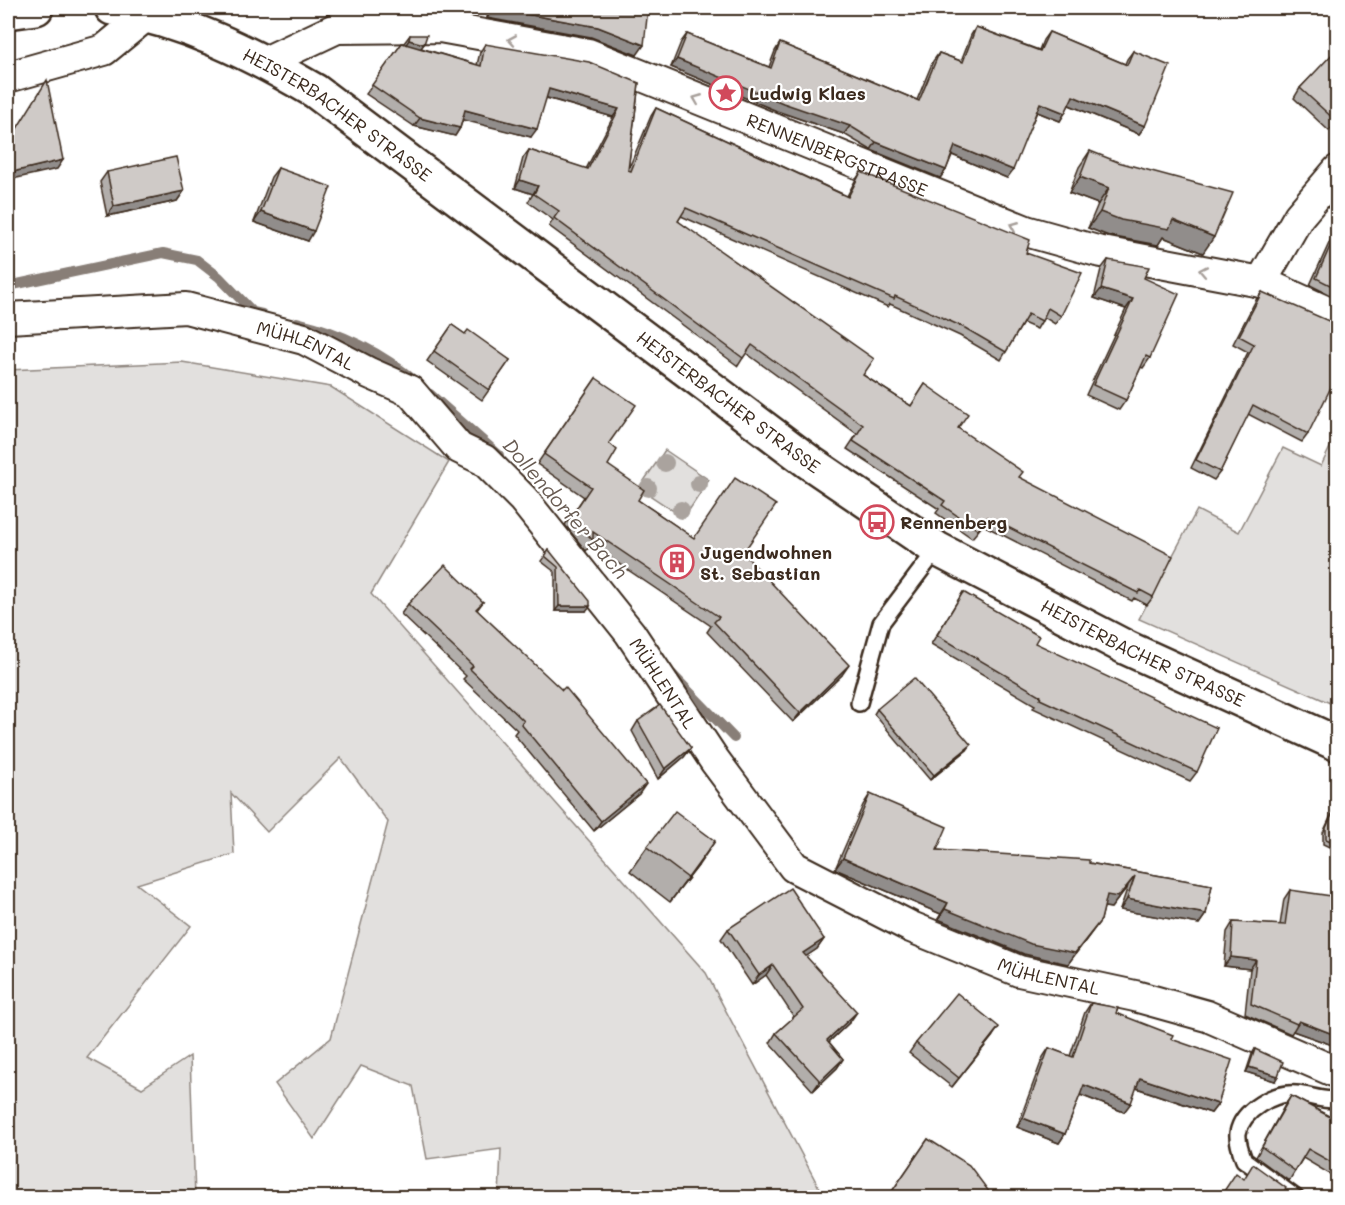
<svg xmlns="http://www.w3.org/2000/svg" width="1345" height="1205" viewBox="0 0 1345 1205" font-family="Mali,sans-serif">
<rect width="100%" height="100%" fill="#fff"/>
<filter id="ink" filterUnits="userSpaceOnUse"><feTurbulence type="fractalNoise" baseFrequency=".0167" numOctaves="2"/><feDisplacementMap in="SourceGraphic" scale="12" xChannelSelector="R" yChannelSelector="G"/><feConvolveMatrix kernelMatrix="1 2 1 2 8 2 1 2 1" color-interpolation-filters="sRGB"/></filter>
<g filter="url(#ink)">
<!-- green -->
<g fill="#e2e0de" stroke="#8e857e" stroke-width="1.5">
<polygon points="182,362 331,387 449,462 371,594 706,973 824,1197 499,1197 501,1149 427,1159 413,1086 361,1066 314,1139 275,1084 331,1038 388,822 341,758 267,832 231,793 234,854 137,884 191,926 87,1058 142,1088 190,1056 195,1197 8,1197 8,370"/>
<polygon points="1337,433 1337,706 1139,619 1197,510 1239,532 1283,448 1321,466"/>
<polygon points="665,450 709,480 684,518 639,488"/>
</g>
<g fill="none" stroke-linecap="round" stroke-linejoin="round">
<!-- stream -->
<g stroke="#887e77" stroke-width="10">
<polyline points="8,286 163,253 197,260 219,277 253,312 262,314"/>
<path d="M297 322C340 332 383 353 416 382"/>
<polyline points="430,394 499,455"/>
<polyline points="672,674 734,738"/>
</g>
<!-- lane casing -->
<g stroke="#3b2a1e" stroke-width="20">
<g id="lane">
<polyline points="859,703 881,623 937,549"/>
<path d="M1296 1198 1244 1160C1241 1152 1237 1142 1238 1133 1242 1110 1274 1092 1296 1094 1310 1095 1324 1102 1338 1099"/>
</g>
</g>
<!-- street casing -->
<g stroke="#3b2a1e" stroke-width="34">
<g id="street">
<path id="s1" d="M265 62 337 28 440 27 588 54 1026 231 1097 251 1261 282 1338 317"/>
<polyline points="8,77 104,50 148,14"/>
<polyline points="1261,282 1299,216 1338,170"/>
<path id="s2" d="M8 318 186 308 304 339 369 373 410 391 459 448 484 460 523 499 630 633 715 761 794 867 911 927 1019 971 1135 996 1207 1016 1338 1073"/>
</g>
</g>
<!-- secondary casing -->
<g stroke="#3b2a1e" stroke-width="38">
<g id="secondary">
<path id="s3" d="M112 8C186 21 250 53 315 91L809 462 937 549 1127 648 1338 744"/>
<polyline points="8,12 36,8"/>
</g>
</g>
<!-- lane -->
<use href="#lane" stroke="#fff" stroke-width="15"/>
<!-- street -->
<use href="#street" stroke="#fff" stroke-width="30"/>
<!-- secondary -->
<use href="#secondary" stroke="#fff" stroke-width="33"/>
</g>
<!-- trees -->
<g fill="#aaa39e">
<circle cx="665" cy="463" r="9"/>
<circle cx="699" cy="484" r="9"/>
<circle cx="648" cy="488" r="9"/>
<circle cx="681" cy="510" r="9"/>
</g>
<!-- wall -->
<g fill="#b2aeab" stroke="#3b2a1e" stroke-width="1.5">
<polygon points="473,8 648,8 637,55 591,37 487,18 488,10"/>
<polygon points="976,27 1039,50 1043,40 1049,32 1125,64 1127,59 1133,51 1145,126 1139,134 1069,105 1060,121 1037,112 1007,178 952,155 946,170 940,178 871,150 844,134 777,111 671,67 681,42 687,34 769,67 775,51 780,43 917,100 933,61 939,53 961,61 971,35"/>
<polygon points="410,35 424,44 421,48 477,65 480,52 485,44 639,83 628,170 651,116 656,108 847,196 855,181 861,172 1026,253 1061,316 1055,324 1044,317 1037,329 1023,323 1001,360 960,336 890,304 888,307 681,216 678,221 863,375 911,406 925,384 958,428 1019,477 1153,597 1147,605 1134,598 1132,601 983,525 972,538 936,513 939,509 847,449 857,434 746,353 738,366 549,226 553,220 528,202 533,194 515,188 523,158 529,150 586,169 613,117 546,98 531,137 463,119 460,128 455,136 414,126 366,94 402,43 404,43"/>
<polygon points="1338,49 1338,121 1329,131 1294,98 1300,88"/>
<polygon points="1090,151 1203,253 1163,237 1158,245 1109,236 1088,228 1098,204 1069,193 1079,167"/>
<polygon points="278,168 308,241 254,222 271,177"/>
<polygon points="107,172 184,191 177,201 107,216 100,182"/>
<polygon points="1337,231 1338,231 1338,299 1310,285 1331,239"/>
<polygon points="1108,260 1144,278 1150,358 1143,368 1141,367 1126,400 1119,410 1086,395 1126,309 1094,298 1101,269"/>
<polygon points="1262,292 1308,434 1302,442 1248,414 1220,472 1214,480 1191,468 1248,352 1233,344 1256,300"/>
<polygon points="452,325 465,334 510,360 482,400 427,361"/>
<polygon points="596,378 609,443 608,465 638,500 694,538 743,553 842,675 793,722 707,632 711,626 591,545 586,551 565,525 584,497 537,464"/>
<polygon points="549,550 586,611 555,611 555,572 541,561"/>
<polygon points="963,592 1197,772 1190,781 1033,708 1035,705 931,644"/>
<polygon points="483,602 477,610 639,794 594,831 514,734 517,730 463,679 466,676 401,614 408,604"/>
<polygon points="877,709 967,750 930,780 874,714"/>
<polygon points="638,721 691,748 684,757 658,779 632,731"/>
<polygon points="870,794 937,850 1089,863 1212,885 1206,914 1199,924 1120,910 1128,886 1111,908 1104,907 1101,920 1068,964 1024,954 938,919 941,914 835,869 863,805"/>
<polygon points="1338,800 1338,851 1323,844 1323,833"/>
<polygon points="647,847 698,866 670,902 630,871"/>
<polygon points="1290,890 1338,1047 1293,1031 1291,1034 1245,1014 1250,969 1224,966 1227,932 1233,922 1280,925 1284,899"/>
<polygon points="728,929 824,939 817,949 806,956 850,1022 829,1042 843,1059 837,1068 813,1091 770,1043 776,1033 794,1017 766,975 752,985 721,939"/>
<polygon points="1091,1003 1116,1013 1171,1039 1218,1104 1211,1113 1136,1088 1124,1112 1080,1095 1065,1134 1059,1143 1017,1127 1043,1057 1049,1048 1070,1056 1085,1012"/>
<polygon points="992,1037 952,1087 909,1053 916,1043"/>
<polygon points="1255,1049 1275,1081 1246,1072 1252,1054"/>
<polygon points="1291,1096 1338,1121 1338,1179 1303,1158 1289,1181 1256,1157 1285,1105"/>
<polygon points="928,1139 993,1197 888,1197"/>
</g>
<!-- shaded-wall -->
<g fill="#918d8b" stroke="#3b2a1e" stroke-width="1.5">
<polygon points="409,8 432,8 431,10 408,10"/>
<polygon points="473,8 490,8 488,10"/>
<polygon points="493,8 598,27 644,45 637,55 591,37 487,18"/>
<polygon points="409,40 424,44 417,54 402,50"/>
<polygon points="677,59 850,126 844,134 777,111 671,67"/>
<polygon points="549,89 619,109 613,117 544,97"/>
<polygon points="1073,96 1145,126 1139,134 1067,104"/>
<polygon points="1040,103 1065,113 1060,121 1035,111"/>
<polygon points="465,110 537,129 531,137 459,119"/>
<polygon points="420,118 460,128 455,136 414,126"/>
<polygon points="876,142 946,170 940,178 871,150"/>
<polygon points="955,146 1013,170 1007,178 950,154"/>
<polygon points="63,160 57,169 8,180 8,173"/>
<polygon points="1080,177 1109,188 1098,204 1069,193"/>
<polygon points="520,180 538,186 533,194 515,188"/>
<polygon points="184,191 177,201 107,216 114,206"/>
<polygon points="261,212 314,231 308,241 254,222"/>
<polygon points="1100,212 1173,220 1214,237 1203,253 1163,237 1158,245 1109,236 1088,228"/>
<polygon points="1101,289 1133,299 1126,309 1094,298"/>
<polygon points="559,606 590,606 586,611 555,611"/>
<polygon points="849,665 842,675 793,722 800,713"/>
<polygon points="971,745 967,750 930,780 934,775"/>
<polygon points="691,748 684,757 658,779 665,769"/>
<polygon points="646,784 639,794 594,831 601,821"/>
<polygon points="715,841 698,866 670,902 688,878"/>
<polygon points="843,858 948,903 941,914 835,869"/>
<polygon points="1135,876 1111,908 1099,906 1107,895"/>
<polygon points="1127,899 1206,914 1199,924 1120,910"/>
<polygon points="945,909 1101,920 1068,964 1024,954 938,919"/>
<polygon points="824,939 817,949 796,963 803,953"/>
<polygon points="1231,957 1256,960 1250,969 1224,966"/>
<polygon points="773,965 766,975 752,985 759,975"/>
<polygon points="857,1012 850,1022 820,1050 827,1040"/>
<polygon points="1299,1021 1338,1036 1338,1047 1293,1031"/>
<polygon points="999,1027 992,1037 952,1087 959,1078"/>
<polygon points="843,1059 837,1068 813,1091 820,1081"/>
<polygon points="1249,1067 1278,1076 1275,1081 1246,1072"/>
<polygon points="1140,1078 1218,1104 1211,1113 1134,1087"/>
<polygon points="1084,1085 1131,1103 1124,1112 1078,1094"/>
<polygon points="1023,1118 1065,1134 1059,1143 1017,1127"/>
</g>
<!-- building -->
<g fill="#cfcac7" stroke="#3b2a1e" stroke-width="1.5">
<polygon points="493,8 648,8 644,45 598,27"/>
<polygon points="976,27 1040,51 1049,32 1127,65 1133,51 1170,66 1145,126 1073,96 1065,113 1040,103 1013,170 955,146 946,170 876,142 850,126 783,103 677,59 687,34 771,68 780,43 919,101 939,53 963,62"/>
<polygon points="410,35 427,35 424,44 409,40"/>
<polygon points="402,43 481,66 485,44 589,62 639,83 628,170 631,171 656,108 848,197 861,172 1030,240 1026,253 1082,273 1061,316 1048,308 1042,321 1028,314 1006,352 965,328 895,296 894,299 686,208 678,221 874,359 863,375 911,406 925,384 968,414 958,428 1023,472 1019,477 1173,556 1153,597 1140,590 1138,593 988,517 978,530 942,505 945,501 853,441 863,425 752,345 743,358 554,218 559,211 534,194 538,186 520,180 529,150 588,169 619,109 549,89 537,129 465,110 460,128 420,118 372,85"/>
<polygon points="1337,49 1338,119 1336,121 1300,88"/>
<polygon points="47,80 63,160 8,173 8,143"/>
<polygon points="1090,151 1118,162 1233,193 1214,237 1173,220 1169,229 1121,220 1100,212 1109,188 1080,177"/>
<polygon points="176,157 184,191 114,206 107,172"/>
<polygon points="278,168 331,187 314,231 261,212"/>
<polygon points="1337,231 1338,231 1338,289 1316,278"/>
<polygon points="1108,260 1149,267 1144,278 1179,294 1150,358 1146,356 1126,400 1093,385 1133,299 1101,289"/>
<polygon points="1262,292 1338,325 1338,373 1308,434 1253,405 1220,472 1196,460 1254,344 1239,336"/>
<polygon points="452,325 465,334 468,330 510,360 489,390 434,351"/>
<polygon points="596,378 636,405 609,443 617,450 608,465 644,490 638,500 694,538 735,478 776,505 743,553 849,665 800,713 714,622 719,617 593,532 593,541 572,515 591,487 544,454"/>
<polygon points="549,550 590,601 590,606 559,606 558,567 545,556"/>
<polygon points="445,565 483,602 476,609 562,690 565,687 646,784 601,821 521,724 524,721 470,669 473,666 408,604"/>
<polygon points="963,592 1039,636 1035,643 1217,728 1197,772 1040,699 1041,696 937,635"/>
<polygon points="914,678 971,745 934,775 877,709"/>
<polygon points="660,705 691,748 665,769 638,721"/>
<polygon points="870,794 947,827 937,850 1089,860 1089,863 1212,885 1206,914 1127,899 1135,876 1118,897 1107,895 1101,920 1075,953 1031,944 945,909 948,903 843,858"/>
<polygon points="1338,802 1338,844 1326,839 1326,828"/>
<polygon points="675,811 715,841 688,878 647,847"/>
<polygon points="790,888 824,939 803,953 857,1012 827,1040 843,1059 820,1081 776,1033 803,1009 773,965 759,975 728,929"/>
<polygon points="1290,890 1338,897 1338,1036 1299,1021 1297,1024 1251,1004 1256,960 1231,957 1233,922 1285,925"/>
<polygon points="957,993 999,1027 959,1078 916,1043"/>
<polygon points="1091,1003 1118,1008 1116,1013 1173,1035 1171,1039 1232,1060 1218,1104 1140,1078 1131,1103 1084,1085 1065,1134 1023,1118 1049,1048 1073,1057"/>
<polygon points="1255,1049 1283,1062 1278,1076 1249,1067"/>
<polygon points="1291,1096 1338,1121 1338,1166 1308,1149 1295,1171 1262,1147"/>
<polygon points="928,1139 969,1165 993,1197 903,1197 893,1190"/>
<polygon points="1253,1164 1286,1188 1283,1193 1289,1197 1220,1197 1236,1173 1244,1179"/>
</g>
<!-- one-way arrows -->
<defs><path id="oneway-chevron" d="M-2-3.5L2.5 0L-2 3.5" fill="none" stroke-width="1.6" stroke-linecap="round" stroke-linejoin="round" transform="scale(1.5)"/></defs>
<g stroke="#a79f9a">
<use href="#oneway-chevron" transform="translate(512 40) rotate(-170)"/>
<use href="#oneway-chevron" transform="translate(697 99) rotate(-158)"/>
<use href="#oneway-chevron" transform="translate(1014 226) rotate(-158)"/>
<use href="#oneway-chevron" transform="translate(1203 271) rotate(-169)"/>
</g>
</g>
<!-- icons -->
<defs>
<g id="sight-ring" transform="scale(1.725)"><circle r="9.5" fill="#fff" stroke="#d1495b" stroke-width="1.5"/><path d="M0-6L1.8-2.2L6-1.7L2.9 1.2L3.7 5.4L0 3.3L-3.7 5.4L-2.9 1.2L-6-1.7L-1.8-2.2Z" fill="#d1495b"/></g>
<g id="bus-ring" transform="scale(1.725)"><circle r="9.5" fill="#fff" stroke="#d1495b" stroke-width="1.5"/><path d="M-5-6H5V4H4V6H2V4H-2V6H-4V4H-5ZM-3.5-4V0h7V-4ZM-3.5 1.2v1.5H-2V1.2ZM2 1.2v1.5H3.5V1.2Z" fill="#d1495b"/></g>
<g id="building-ring" transform="scale(1.725)"><circle r="9.5" fill="#fff" stroke="#d1495b" stroke-width="1.5"/><path d="M-4-6H4V6H1V3H-1V6H-4ZM-2.5-4.3h1.7v1.8h-1.7ZM.8-4.3h1.7v1.8H.8ZM-2.5-1h1.7V.8h-1.7ZM.8-1h1.7V.8H.8Z" fill="#d1495b"/></g>
</defs>
<g fill-rule="evenodd">
<use href="#sight-ring" x="726" y="93"/>
<use href="#bus-ring" x="877" y="522"/>
<use href="#building-ring" x="677" y="562"/>
</g>
<g text-anchor="middle" dominant-baseline="central" stroke-width="4.5" stroke-linejoin="round" paint-order="stroke">
<!-- poi labels -->
<g font-size="18" font-weight="bold" fill="#3b2a1e" stroke="#fff" text-anchor="start">
<text x="749" y="93">Ludwig Klaes</text>
<text x="900" y="522">Rennenberg</text>
<text x="700" y="552">Jugendwohnen<tspan x="700" dy="21">St. Sebastian</tspan></text>
</g>
<!-- street labels -->
<g font-size="18" fill="#3b2a1e" stroke="#fff">
<text stroke="none"><textPath href="#s3" startOffset="252">HEISTERBACHER STRASSE</textPath></text>
<text stroke="none"><textPath href="#s1" startOffset="602">RENNENBERGSTRASSE</textPath></text>
<text stroke="none"><textPath href="#s2" startOffset="304">MÜHLENTAL</textPath></text>
<text stroke="none"><textPath href="#s3" startOffset="738">HEISTERBACHER STRASSE</textPath></text>
<text stroke="none"><textPath href="#s3" startOffset="1224">HEISTERBACHER STRASSE</textPath></text>
<text stroke="none"><textPath href="#s2" startOffset="808">MÜHLENTAL</textPath></text>
<text stroke="none"><textPath href="#s2" startOffset="1312">MÜHLENTAL</textPath></text>
</g>
<!-- water labels -->
<g font-size="20" font-style="italic" fill="#685b52" stroke="#fff">
<text transform="translate(566 508) rotate(49)">Dollendorfer Bach</text>
</g>
</g>
<!-- margin -->
<rect width="1345" height="1205" fill="none" stroke="#fff" stroke-width="30"/>
<rect x="15" y="15" width="1315" height="1175" fill="none" stroke="#3b2a1e" stroke-width="2" filter="url(#ink)"/>
</svg>
